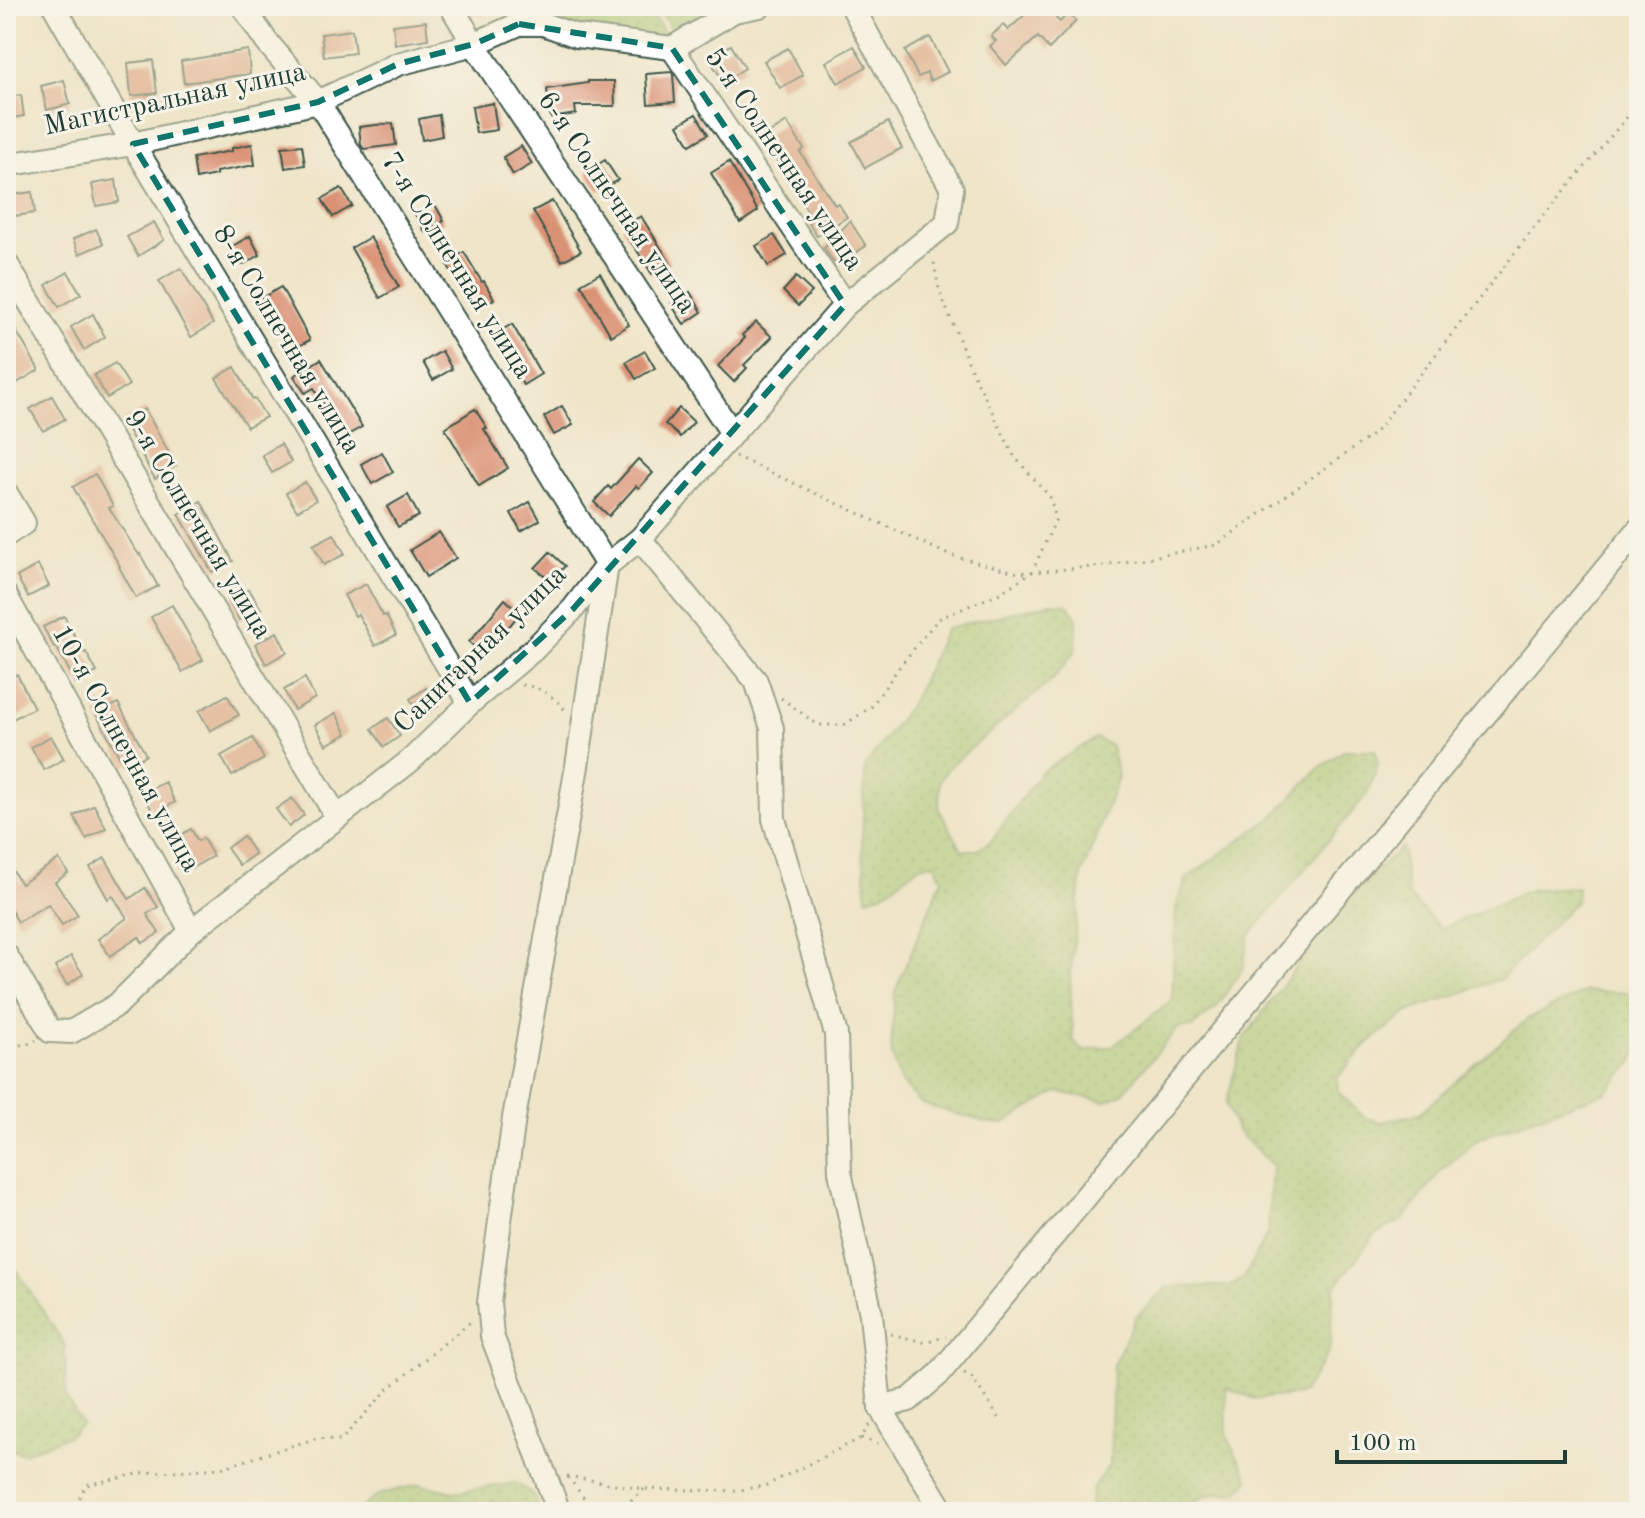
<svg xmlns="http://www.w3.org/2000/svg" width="1645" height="1518" viewBox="0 0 1645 1518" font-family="'Old Standard TT',serif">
<defs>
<pattern id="grass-dots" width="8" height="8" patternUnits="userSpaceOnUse" patternTransform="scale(2)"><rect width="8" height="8" fill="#9fc671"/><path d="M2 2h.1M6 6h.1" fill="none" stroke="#81a25e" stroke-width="1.8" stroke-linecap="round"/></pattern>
</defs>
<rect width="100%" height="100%" fill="#f7f3e8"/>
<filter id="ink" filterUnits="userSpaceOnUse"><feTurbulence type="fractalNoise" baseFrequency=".0125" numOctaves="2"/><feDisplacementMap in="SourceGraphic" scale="16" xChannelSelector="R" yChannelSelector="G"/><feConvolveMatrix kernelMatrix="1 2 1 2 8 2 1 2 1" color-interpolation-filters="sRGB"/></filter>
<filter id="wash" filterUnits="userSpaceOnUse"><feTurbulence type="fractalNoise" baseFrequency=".006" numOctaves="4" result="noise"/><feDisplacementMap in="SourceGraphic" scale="32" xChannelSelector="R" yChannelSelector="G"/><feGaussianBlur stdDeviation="1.8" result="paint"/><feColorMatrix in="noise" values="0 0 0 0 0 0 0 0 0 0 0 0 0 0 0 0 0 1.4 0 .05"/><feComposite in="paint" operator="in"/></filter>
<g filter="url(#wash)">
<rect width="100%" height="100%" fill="#efe5c9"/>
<!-- grass -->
<g fill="url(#grass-dots)" stroke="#5f8252" stroke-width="2">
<polygon points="537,6 647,6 669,40 576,30 550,20"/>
<polygon points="656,6 727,6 675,35"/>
<polygon points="1053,603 1067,604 1077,618 1075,651 1054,678 949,767 940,780 939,809 962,850 977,850 991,841 1041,772 1096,738 1111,746 1118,777 1082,874 1070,976 1073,1040 1083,1051 1113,1046 1172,1001 1176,906 1187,878 1274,816 1318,769 1345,750 1375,750 1378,765 1367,794 1249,936 1243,967 1217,1007 1192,1027 1178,1028 1121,1095 1106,1101 1057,1092 1003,1124 989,1123 922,1104 900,1081 891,1051 895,991 942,879 935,863 920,866 882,894 867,898 862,844 865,767 913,700 946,628"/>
<polygon points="1402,847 1408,895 1441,929 1532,889 1577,887 1576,901 1501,979 1410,1011 1368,1043 1337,1078 1340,1094 1365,1118 1382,1122 1420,1113 1527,1019 1586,991 1635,993 1639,1002 1639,1048 1633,1062 1606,1092 1477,1139 1441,1171 1403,1220 1375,1234 1334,1288 1329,1352 1302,1394 1255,1399 1226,1388 1227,1436 1249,1480 1238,1492 1207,1495 1176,1512 1101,1512 1090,1504 1093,1487 1110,1464 1113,1365 1136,1317 1168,1287 1231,1286 1244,1278 1268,1232 1272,1165 1237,1131 1226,1104 1243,1040 1345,899"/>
<polygon points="6,1269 16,1270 65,1345 66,1398 82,1424 70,1435 24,1453 6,1449"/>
<polygon points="516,1483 532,1494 542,1512 356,1512 378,1495 419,1484 454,1492"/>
</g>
<g id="blocks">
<!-- building -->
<g fill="#da9274">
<polygon points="1022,6 1044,6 1060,22 1068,13 1076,21 1049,49 1038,37 1006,65 990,46 996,41 991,36 1003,25 1008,30 1028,12"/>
<polygon points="426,21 428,39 395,44 393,25"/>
<polygon points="352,30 355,53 324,57 321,34"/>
<polygon points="930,37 948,72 930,81 927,73 918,77 905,51"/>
<polygon points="731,45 745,68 724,82 709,59"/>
<polygon points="854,46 866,67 838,83 826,62"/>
<polygon points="788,48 803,75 780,88 764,61"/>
<polygon points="248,50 250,74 184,83 181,61"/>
<polygon points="153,60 157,93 131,96 128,63"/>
<polygon points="672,72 673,75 675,102 648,104 646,74"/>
<polygon points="64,80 70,104 47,110 41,86"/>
<polygon points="588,81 614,81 615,106 575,106 576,114 551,118 547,89 588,83"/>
<polygon points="21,95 24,116 6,119 6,97"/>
<polygon points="493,103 497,130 476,133 472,107"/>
<polygon points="696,114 708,134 690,145 678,125"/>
<polygon points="439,115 442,136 422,140 419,119"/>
<polygon points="787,122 804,149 800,152 835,205 838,203 847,217 817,236 808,222 813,219 785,177 786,175 762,138"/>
<polygon points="888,122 902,148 865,168 851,142"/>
<polygon points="393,123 396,145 364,149 361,145 359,127"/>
<polygon points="252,144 255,165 216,172 216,175 196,179 193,158 232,151 232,148"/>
<polygon points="302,145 305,165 285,168 282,147"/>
<polygon points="521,146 532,164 513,175 503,157"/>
<polygon points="605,160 618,180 599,191 587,171"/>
<polygon points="729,162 758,211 740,223 711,173"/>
<polygon points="116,180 119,202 96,206 92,184"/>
<polygon points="341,188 352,206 333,217 322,199"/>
<polygon points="32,192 35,213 15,216 12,195"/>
<polygon points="552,201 581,251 562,261 533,211"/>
<polygon points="434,203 444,221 425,232 415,214"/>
<polygon points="641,216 670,263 652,274 622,227"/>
<polygon points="850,221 866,246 836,266 824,248"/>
<polygon points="154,222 164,240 138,256 127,237"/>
<polygon points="96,229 103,244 79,254 73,239"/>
<polygon points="774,235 787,255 768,266 756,246"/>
<polygon points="250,236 260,255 242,265 231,247"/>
<polygon points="370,237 399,287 380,298 351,248"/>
<polygon points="464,252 482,282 484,281 494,299 476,310 458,279 456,280 446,262"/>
<polygon points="181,268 213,324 191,337 159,281"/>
<polygon points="68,272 81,294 59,307 46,285"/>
<polygon points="600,273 629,325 611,336 581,284"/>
<polygon points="796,277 812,292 798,306 783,291"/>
<polygon points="281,287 310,340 291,350 262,298"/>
<polygon points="690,292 702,312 684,324 671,304"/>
<polygon points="6,313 39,370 17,383 6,364"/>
<polygon points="93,314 105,337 84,350 71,327"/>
<polygon points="756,322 772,337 744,365 747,368 734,382 718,366 745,338 742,335"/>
<polygon points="512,324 541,374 523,385 494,335"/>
<polygon points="442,351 452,369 433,380 423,362"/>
<polygon points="645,351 655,368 636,379 626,362"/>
<polygon points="321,359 362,427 344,437 314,388 305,393 294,376"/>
<polygon points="115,363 129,385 107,398 94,375"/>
<polygon points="235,367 253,400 255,399 266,417 247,427 216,378"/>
<polygon points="52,396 65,419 43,431 30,409"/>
<polygon points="562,406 573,425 554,435 544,417"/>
<polygon points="679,408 694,422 680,437 665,424"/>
<polygon points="145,409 176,466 155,479 123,421"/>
<polygon points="475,409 487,428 484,429 508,468 479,486 445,428"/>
<polygon points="281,444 291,462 272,473 262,455"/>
<polygon points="382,452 393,472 372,484 361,464"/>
<polygon points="638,459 653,473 639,488 636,486 609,516 594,502 608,486 611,489"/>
<polygon points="95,474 113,506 109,508 139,555 140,554 158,586 136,598 119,567 120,566 73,487"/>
<polygon points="305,482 316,500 297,511 286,493"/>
<polygon points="408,495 419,516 398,527 387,507"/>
<polygon points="201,501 233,561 212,572 179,514"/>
<polygon points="530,502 540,520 521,531 511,513"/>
<polygon points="439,532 456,558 426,577 410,550"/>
<polygon points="334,534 345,554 324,565 313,545"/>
<polygon points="550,552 565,566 551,581 535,568"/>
<polygon points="38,565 49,586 28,597 17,577"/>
<polygon points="366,584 383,616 386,615 396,635 375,646 358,614 355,616 344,595"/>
<polygon points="249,589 261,609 239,620 228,600"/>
<polygon points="505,599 520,613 485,656 469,642"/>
<polygon points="172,605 203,660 182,672 151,617"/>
<polygon points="64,616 84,653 86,652 97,672 76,683 56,646 54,647 43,627"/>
<polygon points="277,632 287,652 266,664 255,644"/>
<polygon points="17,674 34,708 11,720 6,711 6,680"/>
<polygon points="305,678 315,698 294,710 284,690"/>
<polygon points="426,688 438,706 422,717 410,699"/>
<polygon points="227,695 239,715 210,731 199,711"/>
<polygon points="118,703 146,755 125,767 96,714"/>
<polygon points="336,713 347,734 326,745 315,725"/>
<polygon points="388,718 400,736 384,747 372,729"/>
<polygon points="51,736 64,759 44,770 31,747"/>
<polygon points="253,738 264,759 232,776 221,756"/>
<polygon points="165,782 175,802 154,814 143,793"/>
<polygon points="292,798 304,815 289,827 276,809"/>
<polygon points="94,805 106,828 86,839 74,816"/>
<polygon points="191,829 198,841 203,838 213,856 192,868 185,856 181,858 171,841"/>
<polygon points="243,836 255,854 239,865 227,848"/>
<polygon points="105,858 129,899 145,888 158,907 147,914 159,933 143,943 139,937 110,956 98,939 127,918 113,896 108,899 90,867"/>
<polygon points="59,859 68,873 55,882 78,915 62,925 48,904 18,922 6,902 6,860 21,884"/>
<polygon points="71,956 83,974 67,985 55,967"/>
</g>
</g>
</g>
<g filter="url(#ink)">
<use href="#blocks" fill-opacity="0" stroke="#3e564a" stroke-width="2"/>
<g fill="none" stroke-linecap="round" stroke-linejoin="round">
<!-- minor casing -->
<g stroke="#3e564a" stroke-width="26">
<g id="minor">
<polyline points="54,6 133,144 470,703"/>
<polyline points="243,6 266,41 318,102 607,565 577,766 514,1118 489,1302 492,1336 559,1512"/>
<polyline points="451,6 474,44 732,433"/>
<polyline points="672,48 845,305"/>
<polyline points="6,165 133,144 318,102 398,64 474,44 519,24 543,24 577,36 672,48 734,11 760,6"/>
<polyline points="6,263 337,817"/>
<polyline points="6,493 24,523 6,535"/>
<polyline points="640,539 756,681 772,728 774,819 836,1034 840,1172 871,1314 880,1407 943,1512"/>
<polyline points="6,596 191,931"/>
<polyline points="6,955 50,1031 71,1032 117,1005 191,931 410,761 470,703 533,650 573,609 607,565 640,539 845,305 947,223 952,189 852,6"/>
<polyline points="880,1407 909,1400 938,1375 1639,529"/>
</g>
</g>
<!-- path -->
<g stroke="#3e564a" stroke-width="3" stroke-dasharray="2 6" stroke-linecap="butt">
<polyline points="735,456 949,555 1019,573 1104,566 1216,545 1375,433 1545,214 1639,103"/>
<path d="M522 685C541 687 553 696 565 710"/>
<polyline points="781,698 818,725 844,725 871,707 900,666 938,619 1000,593 1032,572 1056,519 1050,497 1014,456 971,369 939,290 933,257"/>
<polyline points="6,1028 16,1032 13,1046 32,1043 36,1040"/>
<polyline points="891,1334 923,1342 946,1337"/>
<polyline points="964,1373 971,1376 999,1418"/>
<polyline points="861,1438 879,1444"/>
<polyline points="567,1476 644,1489 735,1491 767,1485 861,1438 870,1424"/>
<polyline points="568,1477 584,1498 589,1512"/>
<polyline points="6,1508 13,1512"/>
<polyline points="72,1512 86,1485 142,1473 221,1468 317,1438 341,1440 388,1389 473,1320"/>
<polyline points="619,1512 644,1489"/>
</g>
<!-- minor -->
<use href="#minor" stroke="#fff" stroke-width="22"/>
</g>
</g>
<!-- marked area -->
<path d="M0 0H1645V1518H0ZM519 24 672 48 845 305 573 609 470 703 133 144 318 102 398 64 474 44Z" fill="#efe5c9" fill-opacity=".55" fill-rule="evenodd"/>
<path fill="none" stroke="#0f766e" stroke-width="6" stroke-dasharray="16 10" stroke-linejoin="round" d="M519 24 672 48 845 305 573 609 470 703 133 144 318 102 398 64 474 44Z"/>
<g text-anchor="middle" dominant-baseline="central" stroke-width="6" stroke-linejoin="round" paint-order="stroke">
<!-- street labels -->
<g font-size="28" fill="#1f3d34" stroke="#f7f3e8">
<text transform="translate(175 100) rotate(-12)">Магистральная улица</text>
<text transform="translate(783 160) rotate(56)">5-я Солнечная улица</text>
<text transform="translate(616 203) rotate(56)">6-я Солнечная улица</text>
<text transform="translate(456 266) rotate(58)">7-я Солнечная улица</text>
<text transform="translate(286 340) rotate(59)">8-я Солнечная улица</text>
<text transform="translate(197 525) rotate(59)">9-я Солнечная улица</text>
<text transform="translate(481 650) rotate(-44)">Санитарная улица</text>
<text transform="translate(125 749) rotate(61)">10-я Солнечная улица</text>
</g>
</g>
<!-- margin -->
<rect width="1645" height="1518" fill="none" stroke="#f7f3e8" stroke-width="32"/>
<!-- scale -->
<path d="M1337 1450v12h228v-12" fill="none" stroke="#1f3d34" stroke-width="4"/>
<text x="1349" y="1450" font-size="24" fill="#1f3d34" stroke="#f7f3e8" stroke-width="6" paint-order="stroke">100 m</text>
</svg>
